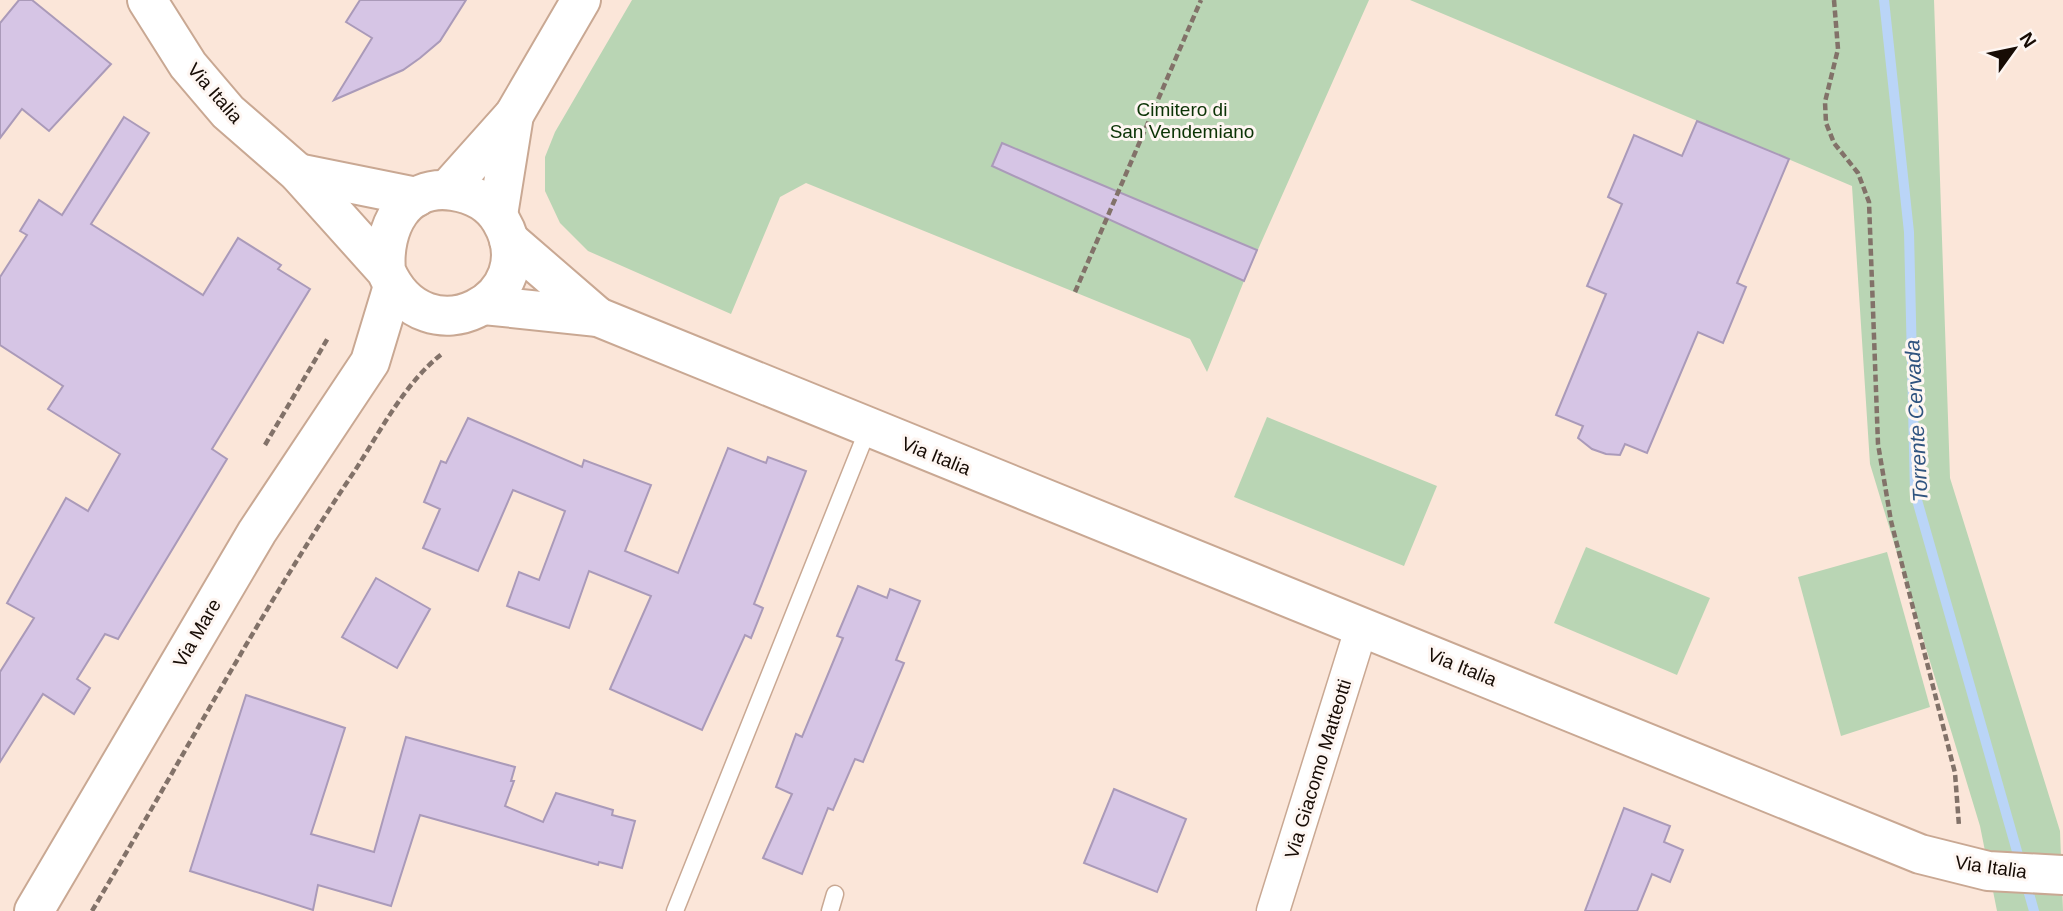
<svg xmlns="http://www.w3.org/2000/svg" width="2063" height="911" viewBox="0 0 2063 911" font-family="Helvetica,sans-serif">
<rect width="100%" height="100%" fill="#fbe6d9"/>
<!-- green -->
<g fill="#b9d5b4">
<polygon points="632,0 1369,0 1244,281 1207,372 1190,339 806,183 780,197 731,314 588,251 560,223 545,191 545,157 555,132"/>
<polygon points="1410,0 1934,0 1950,478 2060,831 2063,911 1997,911 1980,826 1870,464 1852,186"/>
<polygon points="1267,417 1437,486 1404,566 1234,497"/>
<polygon points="1586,547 1710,598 1677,675 1554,623"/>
<polygon points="1887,552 1930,707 1841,736 1798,577"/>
</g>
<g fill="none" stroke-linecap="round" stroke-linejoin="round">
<!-- stream -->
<polyline stroke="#bad5f7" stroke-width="10" points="1884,0 1909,232 1915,493 2034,911"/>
</g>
<!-- building -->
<g fill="#d6c5e5" stroke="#aa9ab9" stroke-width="2">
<polygon points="19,0 32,0 111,64 49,131 22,109 0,138 0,23"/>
<polygon points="360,0 466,0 440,41 420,58 403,70 334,100 372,38 346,22"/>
<polygon points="124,117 149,133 91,224 203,295 238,238 281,265 278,269 310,289 212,449 227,459 118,639 105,634 77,679 90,688 74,714 43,694 0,762 0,672 34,618 7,603 66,498 88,511 120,454 48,409 63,386 0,345 0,277 27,235 20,231 39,200 62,215"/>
<polygon points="1697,121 1789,159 1737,283 1746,287 1723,343 1698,332 1647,453 1625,444 1620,455 1606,454 1592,449 1578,438 1583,426 1556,415 1606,294 1587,286 1622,204 1608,197 1634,135 1682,156"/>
<polygon points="1002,143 1257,250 1244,281 992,166"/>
<polygon points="468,418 582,467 584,460 651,485 625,551 678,573 728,448 766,463 768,457 806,471 754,604 763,608 751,638 745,635 702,730 610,689 651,596 589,571 569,628 507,606 519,572 539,580 565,511 513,490 478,571 423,548 440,509 424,502 441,461 446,463"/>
<polygon points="376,578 430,609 397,668 342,637"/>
<polygon points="858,586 887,598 890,589 920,601 896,660 904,663 863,762 855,759 833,810 828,808 802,874 763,858 792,794 776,787 796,734 802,737 843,638 837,636"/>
<polygon points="246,695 345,728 311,834 374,852 406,737 515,767 511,781 514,781 505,806 543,822 556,793 613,810 612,815 635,821 622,868 599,862 598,865 420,815 391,906 318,885 313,910 190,871"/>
<polygon points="1114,789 1186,819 1157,892 1084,863"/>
<polygon points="1624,808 1670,826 1664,842 1683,850 1670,882 1652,874 1637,911 1585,911"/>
</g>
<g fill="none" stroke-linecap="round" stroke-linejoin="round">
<!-- lane casing -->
<g stroke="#c9a893" stroke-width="19">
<g id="lane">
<polyline points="675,911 868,429"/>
<polyline points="830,911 835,894"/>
</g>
</g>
<!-- street casing -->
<g stroke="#c9a893" stroke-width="35">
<polyline id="street" points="1273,911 1362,626"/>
</g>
<!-- secondary casing -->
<g stroke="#c9a893" stroke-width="42">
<g id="secondary">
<path d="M147 0 188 65 228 112 298 173 386 271C426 362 546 298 501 221 491 203 473 194 453 191 404 183 382 229 386 271"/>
<polyline points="298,173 417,197"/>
<polyline points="447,190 514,115 581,0"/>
<polyline points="498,215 514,115"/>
<polyline points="509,240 598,317"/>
<polyline points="484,305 598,317 1920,854 1988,871 2063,875"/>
<polyline points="34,911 257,532 370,362 393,286"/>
</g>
</g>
<!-- path -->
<g stroke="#827269" stroke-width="4.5" stroke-dasharray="7 3.5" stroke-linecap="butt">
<polyline points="1834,0 1838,49 1825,102 1826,123 1834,143 1858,173 1869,202 1878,444 1891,521 1955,773 1959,826"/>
<polyline points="1075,292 1201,0"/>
<polyline points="265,445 328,338"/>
<path d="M92 911C179 765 259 613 354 472 380 432 405 382 443 353"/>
</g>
<!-- lane -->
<use href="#lane" stroke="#fff" stroke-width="16"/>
<!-- street -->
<use href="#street" stroke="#fff" stroke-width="32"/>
<!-- secondary -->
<use href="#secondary" stroke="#fff" stroke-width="38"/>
</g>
<g text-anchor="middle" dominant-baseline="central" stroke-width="6" stroke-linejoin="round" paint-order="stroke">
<!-- street labels -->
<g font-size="19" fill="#170c05" stroke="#fef6f2">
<text transform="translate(215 93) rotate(49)">Via Italia</text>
<text transform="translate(936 456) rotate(22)">Via Italia</text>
<text transform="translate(197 633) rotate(-60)">Via Mare</text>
<text transform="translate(1462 667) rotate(22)">Via Italia</text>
<text transform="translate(1318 769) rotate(-73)">Via Giacomo Matteotti</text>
<text transform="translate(1991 867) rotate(8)">Via Italia</text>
</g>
<!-- park labels -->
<g font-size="19" fill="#0b3305" stroke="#fef6f2">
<text x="1182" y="109">Cimitero di<tspan x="1182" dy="22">San Vendemiano</tspan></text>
</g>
<!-- water labels -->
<g font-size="21" font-style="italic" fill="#2f537f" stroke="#fef6f2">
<text transform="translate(1916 421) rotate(-93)">Torrente Cervada</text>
</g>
</g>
<!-- north arrow -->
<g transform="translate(2014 49) rotate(57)" stroke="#fef6f2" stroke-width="5" paint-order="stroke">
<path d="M0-5L12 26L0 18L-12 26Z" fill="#170c05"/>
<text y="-10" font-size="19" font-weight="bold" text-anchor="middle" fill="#170c05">N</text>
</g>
</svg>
